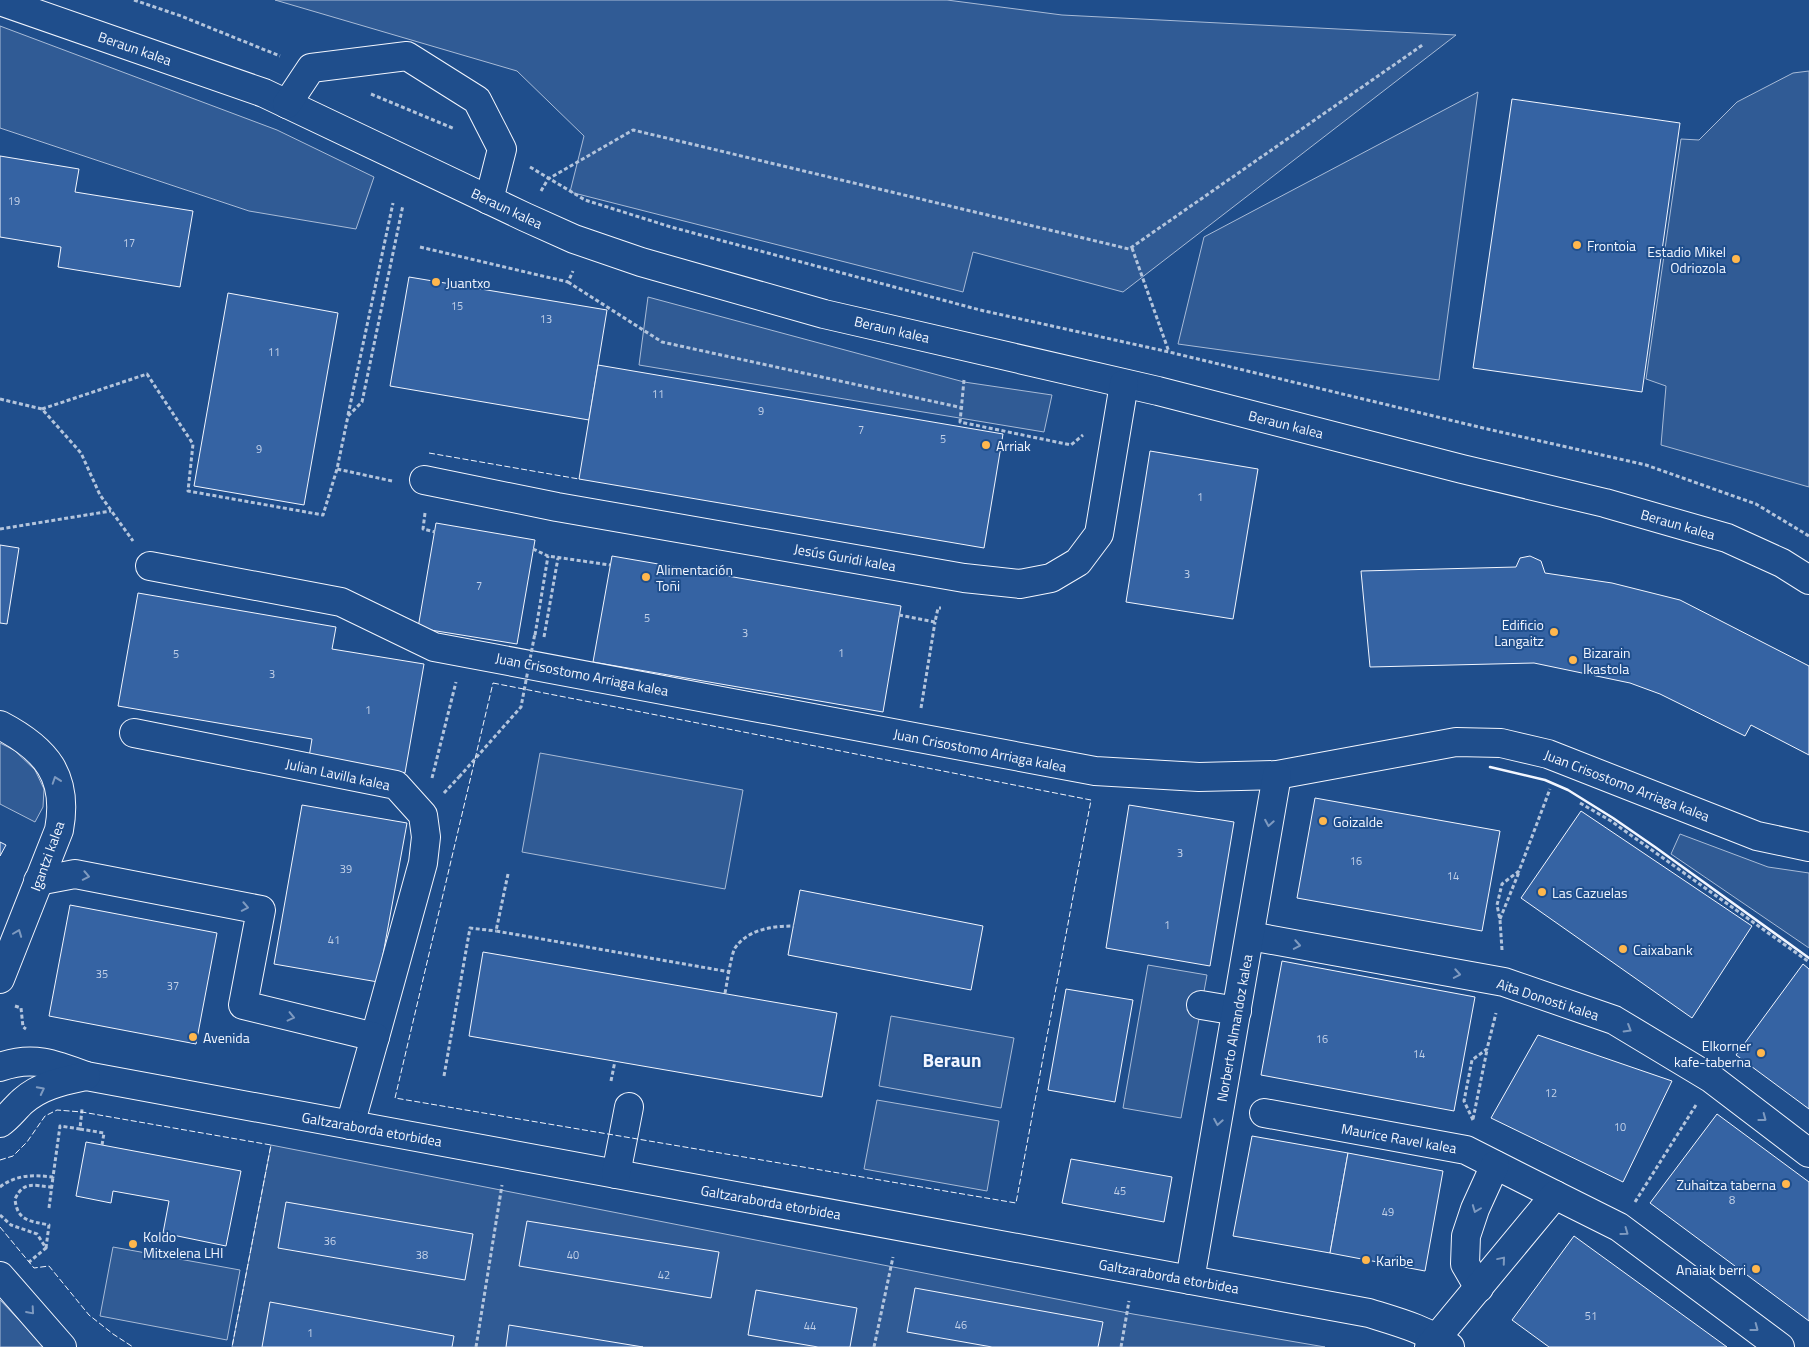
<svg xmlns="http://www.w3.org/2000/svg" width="1809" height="1347" viewBox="0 0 1809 1347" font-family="'Titillium Web',sans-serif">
<rect width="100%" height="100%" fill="#1f4e8c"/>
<!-- built -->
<g fill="#305b95" stroke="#a8bbd7">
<polygon points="275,0 947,0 1062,15 1456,35 1123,292 973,252 963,292 570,192 584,136 517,71"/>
<polygon points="0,26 277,130 374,177 356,229 249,211 0,128"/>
<polygon points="1809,71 1809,487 1661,445 1666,386 1646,379 1681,139 1699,140 1737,102 1793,73"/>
<polygon points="1478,92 1439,380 1178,344 1204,237"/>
<polygon points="648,297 964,382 1052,395 1044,432 639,365"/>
<polygon points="0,743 14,750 35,770 44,789 43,807 35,822 0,804"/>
<polygon points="540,753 743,790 725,889 522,852"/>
<polygon points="1680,834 1768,867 1809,873 1809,948 1671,854"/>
<polygon points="1148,965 1207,975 1181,1118 1123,1108"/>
<polygon points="891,1016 1014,1038 1001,1108 879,1086"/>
<polygon points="877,1100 999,1121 987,1191 864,1169"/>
<polygon points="271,1145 1133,1314 1325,1347 232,1347"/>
<polygon points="113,1247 240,1270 227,1340 100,1316"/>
<polygon points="0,1300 45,1347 0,1347"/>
</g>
<!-- building -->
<g fill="#3563a3" stroke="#f2f6ff">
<polygon points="1512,99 1680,123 1642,392 1473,368"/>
<polygon points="0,156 79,169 75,192 193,211 180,287 58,267 61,247 0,237"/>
<polygon points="409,277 607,310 589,420 390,386"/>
<polygon points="228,293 338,313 304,505 194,486"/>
<polygon points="598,365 1003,434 984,548 579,479"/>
<polygon points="1150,451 1258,469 1233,619 1126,602"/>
<polygon points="436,523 535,540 517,644 418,628"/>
<polygon points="0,545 19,548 7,624 0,623"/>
<polygon points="612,556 901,606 883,712 593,662"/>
<polygon points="1530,556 1541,561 1545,573 1612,583 1680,600 1809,666 1809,755 1751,725 1745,736 1660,694 1630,683 1534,663 1370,667 1361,571 1516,567 1520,558"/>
<polygon points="138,593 336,627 332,649 424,664 405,773 309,757 312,739 118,706"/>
<polygon points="1315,798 1500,831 1482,931 1297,898"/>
<polygon points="302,805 407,823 378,982 274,964"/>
<polygon points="1129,805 1234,822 1210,966 1106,948"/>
<polygon points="1581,811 1752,926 1692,1018 1521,898"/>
<polygon points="0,842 6,845 0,856"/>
<polygon points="800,890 983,926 971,990 788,955"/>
<polygon points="70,905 217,933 196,1044 49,1016"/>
<polygon points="483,952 837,1013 822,1097 469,1036"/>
<polygon points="1282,961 1475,997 1454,1111 1261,1075"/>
<polygon points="1803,964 1809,969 1809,1109 1736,1055"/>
<polygon points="1066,989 1133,1000 1115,1102 1048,1090"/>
<polygon points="1538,1035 1672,1081 1623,1182 1491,1118"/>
<polygon points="1717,1114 1809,1182 1809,1321 1650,1203"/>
<polygon points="1252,1136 1348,1153 1330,1253 1233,1236"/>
<polygon points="86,1142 241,1171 226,1246 163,1233 169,1201 113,1191 111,1203 76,1196"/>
<polygon points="1348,1153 1443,1171 1425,1271 1330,1253"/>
<polygon points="1071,1159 1172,1177 1164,1222 1062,1203"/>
<polygon points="286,1202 473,1234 465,1280 278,1248"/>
<polygon points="527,1221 719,1252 711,1298 519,1266"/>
<polygon points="1574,1236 1727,1347 1549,1347 1512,1320"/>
<polygon points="915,1288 1103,1322 1098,1347 992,1347 907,1332"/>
<polygon points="756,1290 857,1308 850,1347 818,1347 748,1335"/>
<polygon points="270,1302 454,1336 452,1347 262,1347"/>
<polygon points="509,1325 643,1347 506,1347"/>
</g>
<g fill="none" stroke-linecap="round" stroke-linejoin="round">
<!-- minor casing -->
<g stroke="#f2f6ff" stroke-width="30">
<g id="minor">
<polyline points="0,1 264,93 525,217 574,239 641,262 824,314 1158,391 1462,469 1605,503 1727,538 1782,563 1809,580"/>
<polyline points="287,104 311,68 407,56 477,100 502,149 489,200"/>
<polyline points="424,480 557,507 964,578 1020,584 1051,578 1078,562 1099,534 1124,384"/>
<polyline points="150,566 341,602 434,647 1095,771 1199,777 1277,775 1456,742 1501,743 1548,754 1757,836 1809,847"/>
<path d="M0 725C46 749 69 776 59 830L0 979"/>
<polyline points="134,733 396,785 423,815 426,837 423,863 375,1037"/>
<polyline points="38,881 75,874 261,910 243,1005 375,1037 350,1125"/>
<polyline points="1250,936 1504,982 1614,1020 1712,1079 1809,1153"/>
<polyline points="1201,1005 1237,1011"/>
<path d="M0 1067C32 1055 55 1064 86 1076L1369 1313C1398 1322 1425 1329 1450 1347"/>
<polyline points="1264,1113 1466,1150 1555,1195"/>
<path d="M0 1123C9 1117 15 1108 23 1101 41 1085 63 1081 86 1076"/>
<polyline points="616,1174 629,1107"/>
<polyline points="0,1276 62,1347"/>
<polyline points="1190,1280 1277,775"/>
<polyline points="1479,1288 1465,1264 1466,1236 1475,1209 1495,1165"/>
<polyline points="1429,1347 1555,1195 1619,1227 1780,1347"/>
</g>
</g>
<!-- path -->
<g stroke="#b3c4dc" stroke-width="3" stroke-dasharray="4 2.5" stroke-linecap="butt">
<polyline points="134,0 181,16 280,56"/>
<polyline points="371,94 455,129"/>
<polyline points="530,167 585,200 671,227 980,310 1169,352 1483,428 1646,465 1756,504 1809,536"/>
<polyline points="541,191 548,179 633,130 1129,249 1424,44"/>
<polyline points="420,247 568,282 573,271"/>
<polyline points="1132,248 1169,352"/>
<polyline points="568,282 662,342 963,408"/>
<polyline points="964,380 960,422 1071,445 1083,435"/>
<polyline points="0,399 42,409 81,453 100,495 133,541"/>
<polyline points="42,409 147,374 193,444 188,491 323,515 337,469"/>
<polyline points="348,415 393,203"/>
<polyline points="392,481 337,469 348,416 362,402 403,205"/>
<polyline points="425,513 423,529 435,532"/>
<polyline points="0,529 111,511"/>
<polyline points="533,549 548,556 610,565"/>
<polyline points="899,615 935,622 938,608 941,608"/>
<polyline points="535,635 548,556"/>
<polyline points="544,637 558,558"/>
<polyline points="921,708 935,622"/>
<polyline points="432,778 456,682"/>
<polyline points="444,793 459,777"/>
<polyline points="1580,803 1611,821 1809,962"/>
<polyline points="508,874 496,931 730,972"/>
<polyline points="1500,919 1519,872"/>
<polyline points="1502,950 1500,920 1497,905 1502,884 1519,871 1550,789"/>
<path d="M725 993C727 983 731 955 735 948 748 929 773 926 794 926"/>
<polyline points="15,1006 21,1008 23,1027 26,1029"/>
<polyline points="444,1076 470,928 496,931"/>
<polyline points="611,1081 615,1061"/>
<polyline points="1473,1119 1487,1050"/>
<polyline points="1473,1120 1464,1101 1472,1060 1487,1049 1496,1013"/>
<polyline points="80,1129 104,1133 102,1145"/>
<path d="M0 1187C17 1174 33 1175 53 1177L60 1126 80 1129 82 1109"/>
<polyline points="1635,1202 1696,1105"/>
<polyline points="49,1208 53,1177"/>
<polyline points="0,1215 11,1225 37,1234 46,1248 29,1262"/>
<path d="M46 1248 49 1225C30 1221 17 1221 15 1199 24 1180 34 1186 52 1187"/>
<polyline points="476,1347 502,1185"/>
<polyline points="874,1347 893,1257"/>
<polyline points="1121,1347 1129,1301"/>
</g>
<!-- minor -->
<use href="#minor" stroke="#1f4e8c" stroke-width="28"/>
<!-- path-bridge -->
<polyline stroke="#b3c4dc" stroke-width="3" stroke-dasharray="4 2.5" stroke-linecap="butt" points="459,777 521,707 535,633"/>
<!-- fence -->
<g stroke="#f2f6ff" stroke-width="1" stroke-dasharray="6 2.5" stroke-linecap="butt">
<polyline points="429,453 579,479"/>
<polygon points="493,683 1091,800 1016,1203 395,1098"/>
<polyline points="0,1160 13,1156 27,1142 45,1116 57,1110 82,1112 271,1145 232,1347"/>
<polyline points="0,1227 34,1268 49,1266 89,1315 113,1334 133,1347"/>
</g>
<!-- wall -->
<polyline stroke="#f2f6ff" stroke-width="2.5" points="1490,767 1545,780 1568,790 1613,818 1655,847 1809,958"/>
</g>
<!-- one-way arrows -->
<defs><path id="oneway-chevron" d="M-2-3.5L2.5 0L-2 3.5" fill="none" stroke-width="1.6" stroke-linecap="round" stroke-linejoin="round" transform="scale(1.25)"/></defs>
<g stroke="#7e9ac0">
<use href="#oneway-chevron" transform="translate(56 780) rotate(-109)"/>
<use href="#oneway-chevron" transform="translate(1269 823) rotate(100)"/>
<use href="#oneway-chevron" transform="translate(86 876) rotate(11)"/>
<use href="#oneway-chevron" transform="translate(245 907) rotate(11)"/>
<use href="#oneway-chevron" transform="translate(18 933) rotate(-69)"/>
<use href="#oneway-chevron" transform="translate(1297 945) rotate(10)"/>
<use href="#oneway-chevron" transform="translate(1457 974) rotate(10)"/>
<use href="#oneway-chevron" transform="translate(291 1017) rotate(13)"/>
<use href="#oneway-chevron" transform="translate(1628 1029) rotate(31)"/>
<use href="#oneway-chevron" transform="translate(41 1090) rotate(-27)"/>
<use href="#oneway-chevron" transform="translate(1763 1118) rotate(37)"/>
<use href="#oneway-chevron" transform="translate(1218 1122) rotate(100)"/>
<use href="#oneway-chevron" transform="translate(1476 1209) rotate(111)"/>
<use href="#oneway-chevron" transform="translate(1625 1232) rotate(36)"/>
<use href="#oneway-chevron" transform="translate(1502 1260) rotate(-50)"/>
<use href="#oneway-chevron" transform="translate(31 1311) rotate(49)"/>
<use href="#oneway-chevron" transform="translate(1755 1328) rotate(37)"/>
</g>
<!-- markers -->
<g fill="#ffb74d" stroke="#1f4e8c" stroke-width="2">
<circle cx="1577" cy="245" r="5"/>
<circle cx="1736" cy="259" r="5"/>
<circle cx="436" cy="282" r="5"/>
<circle cx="986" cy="445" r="5"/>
<circle cx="646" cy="577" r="5"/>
<circle cx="1554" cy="632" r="5"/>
<circle cx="1573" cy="660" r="5"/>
<circle cx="1323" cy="821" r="5"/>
<circle cx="1542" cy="892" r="5"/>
<circle cx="1623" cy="949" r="5"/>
<circle cx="193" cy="1037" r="5"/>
<circle cx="1761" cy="1053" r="5"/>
<circle cx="1786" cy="1184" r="5"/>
<circle cx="133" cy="1244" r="5"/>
<circle cx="1366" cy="1260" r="5"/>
<circle cx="1756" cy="1269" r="5"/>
</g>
<g text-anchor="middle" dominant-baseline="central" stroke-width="4" stroke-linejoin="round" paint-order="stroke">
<!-- number labels -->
<g font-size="11" fill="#c3d1e8">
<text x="14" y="201">19</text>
<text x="129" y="243">17</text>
<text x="457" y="306">15</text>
<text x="546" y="319">13</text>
<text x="274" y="352">11</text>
<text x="658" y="394">11</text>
<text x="761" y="411">9</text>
<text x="861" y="430">7</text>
<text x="943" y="439">5</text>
<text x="259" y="449">9</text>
<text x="1200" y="497">1</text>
<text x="1187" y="574">3</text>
<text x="479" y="586">7</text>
<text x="647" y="618">5</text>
<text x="745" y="633">3</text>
<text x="841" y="653">1</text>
<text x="176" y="654">5</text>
<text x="272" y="674">3</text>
<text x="368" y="710">1</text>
<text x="1180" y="853">3</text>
<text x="1356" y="861">16</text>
<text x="346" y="869">39</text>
<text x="1453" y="876">14</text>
<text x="1167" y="925">1</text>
<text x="334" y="940">41</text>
<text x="102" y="974">35</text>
<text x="173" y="986">37</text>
<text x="1322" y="1039">16</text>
<text x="1419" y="1054">14</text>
<text x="1551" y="1093">12</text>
<text x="1620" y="1127">10</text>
<text x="1120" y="1191">45</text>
<text x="1732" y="1200">8</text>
<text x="1388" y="1212">49</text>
<text x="330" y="1241">36</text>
<text x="422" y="1255">38</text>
<text x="573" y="1255">40</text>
<text x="664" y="1275">42</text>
<text x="1591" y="1316">51</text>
<text x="961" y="1325">46</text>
<text x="810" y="1326">44</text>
<text x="310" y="1333">1</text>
</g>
<!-- street labels -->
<g font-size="14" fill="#f2f6ff" stroke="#1f4e8c">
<text transform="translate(135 48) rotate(19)">Beraun kalea</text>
<text transform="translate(507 208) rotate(25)">Beraun kalea</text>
<text transform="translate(892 329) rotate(13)">Beraun kalea</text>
<text transform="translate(1286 424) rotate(14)">Beraun kalea</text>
<text transform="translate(1678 524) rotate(16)">Beraun kalea</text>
<text transform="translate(845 557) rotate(10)">Jesús Guridi kalea</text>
<text transform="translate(582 674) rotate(11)">Juan Crisostomo Arriaga kalea</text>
<text transform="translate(980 750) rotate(11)">Juan Crisostomo Arriaga kalea</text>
<text transform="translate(338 774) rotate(12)">Julian Lavilla kalea</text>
<text transform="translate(1627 785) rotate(21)">Juan Crisostomo Arriaga kalea</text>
<text transform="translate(47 856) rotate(-70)">Igantzi kalea</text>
<text transform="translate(1548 999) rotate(18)">Aita Donosti kalea</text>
<text transform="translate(1234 1028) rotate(-80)">Norberto Almandoz kalea</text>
<text transform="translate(372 1129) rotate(10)">Galtzaraborda etorbidea</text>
<text transform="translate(1399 1138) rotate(10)">Maurice Ravel kalea</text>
<text transform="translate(771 1202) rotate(10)">Galtzaraborda etorbidea</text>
<text transform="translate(1169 1276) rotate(10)">Galtzaraborda etorbidea</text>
</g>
<!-- poi labels -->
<g font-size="14" fill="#f2f6ff" stroke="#1f4e8c" text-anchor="start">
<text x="1587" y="245">Frontoia</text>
<text x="1726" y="251" text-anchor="end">Estadio Mikel<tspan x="1726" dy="16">Odriozola</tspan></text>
<text x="446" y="282">Juantxo</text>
<text x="996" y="445">Arriak</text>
<text x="656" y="569">Alimentación<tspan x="656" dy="16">Toñi</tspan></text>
<text x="1544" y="624" text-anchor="end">Edificio<tspan x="1544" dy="16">Langaitz</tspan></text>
<text x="1583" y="652">Bizarain<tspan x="1583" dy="16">Ikastola</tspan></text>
<text x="1333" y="821">Goizalde</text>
<text x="1552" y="892">Las Cazuelas</text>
<text x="1633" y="949">Caixabank</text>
<text x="203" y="1037">Avenida</text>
<text x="1751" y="1045" text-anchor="end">Elkorner<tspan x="1751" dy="16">kafe-taberna</tspan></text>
<text x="1776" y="1184" text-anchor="end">Zuhaitza taberna</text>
<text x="143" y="1236">Koldo<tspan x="143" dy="16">Mitxelena LHI</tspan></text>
<text x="1376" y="1260">Karibe</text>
<text x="1746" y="1269" text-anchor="end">Anaiak berri</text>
</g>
<!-- district labels -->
<g font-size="19" font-weight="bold" fill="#f2f6ff" stroke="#1f4e8c">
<text x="952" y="1059">Beraun</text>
</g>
</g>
</svg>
